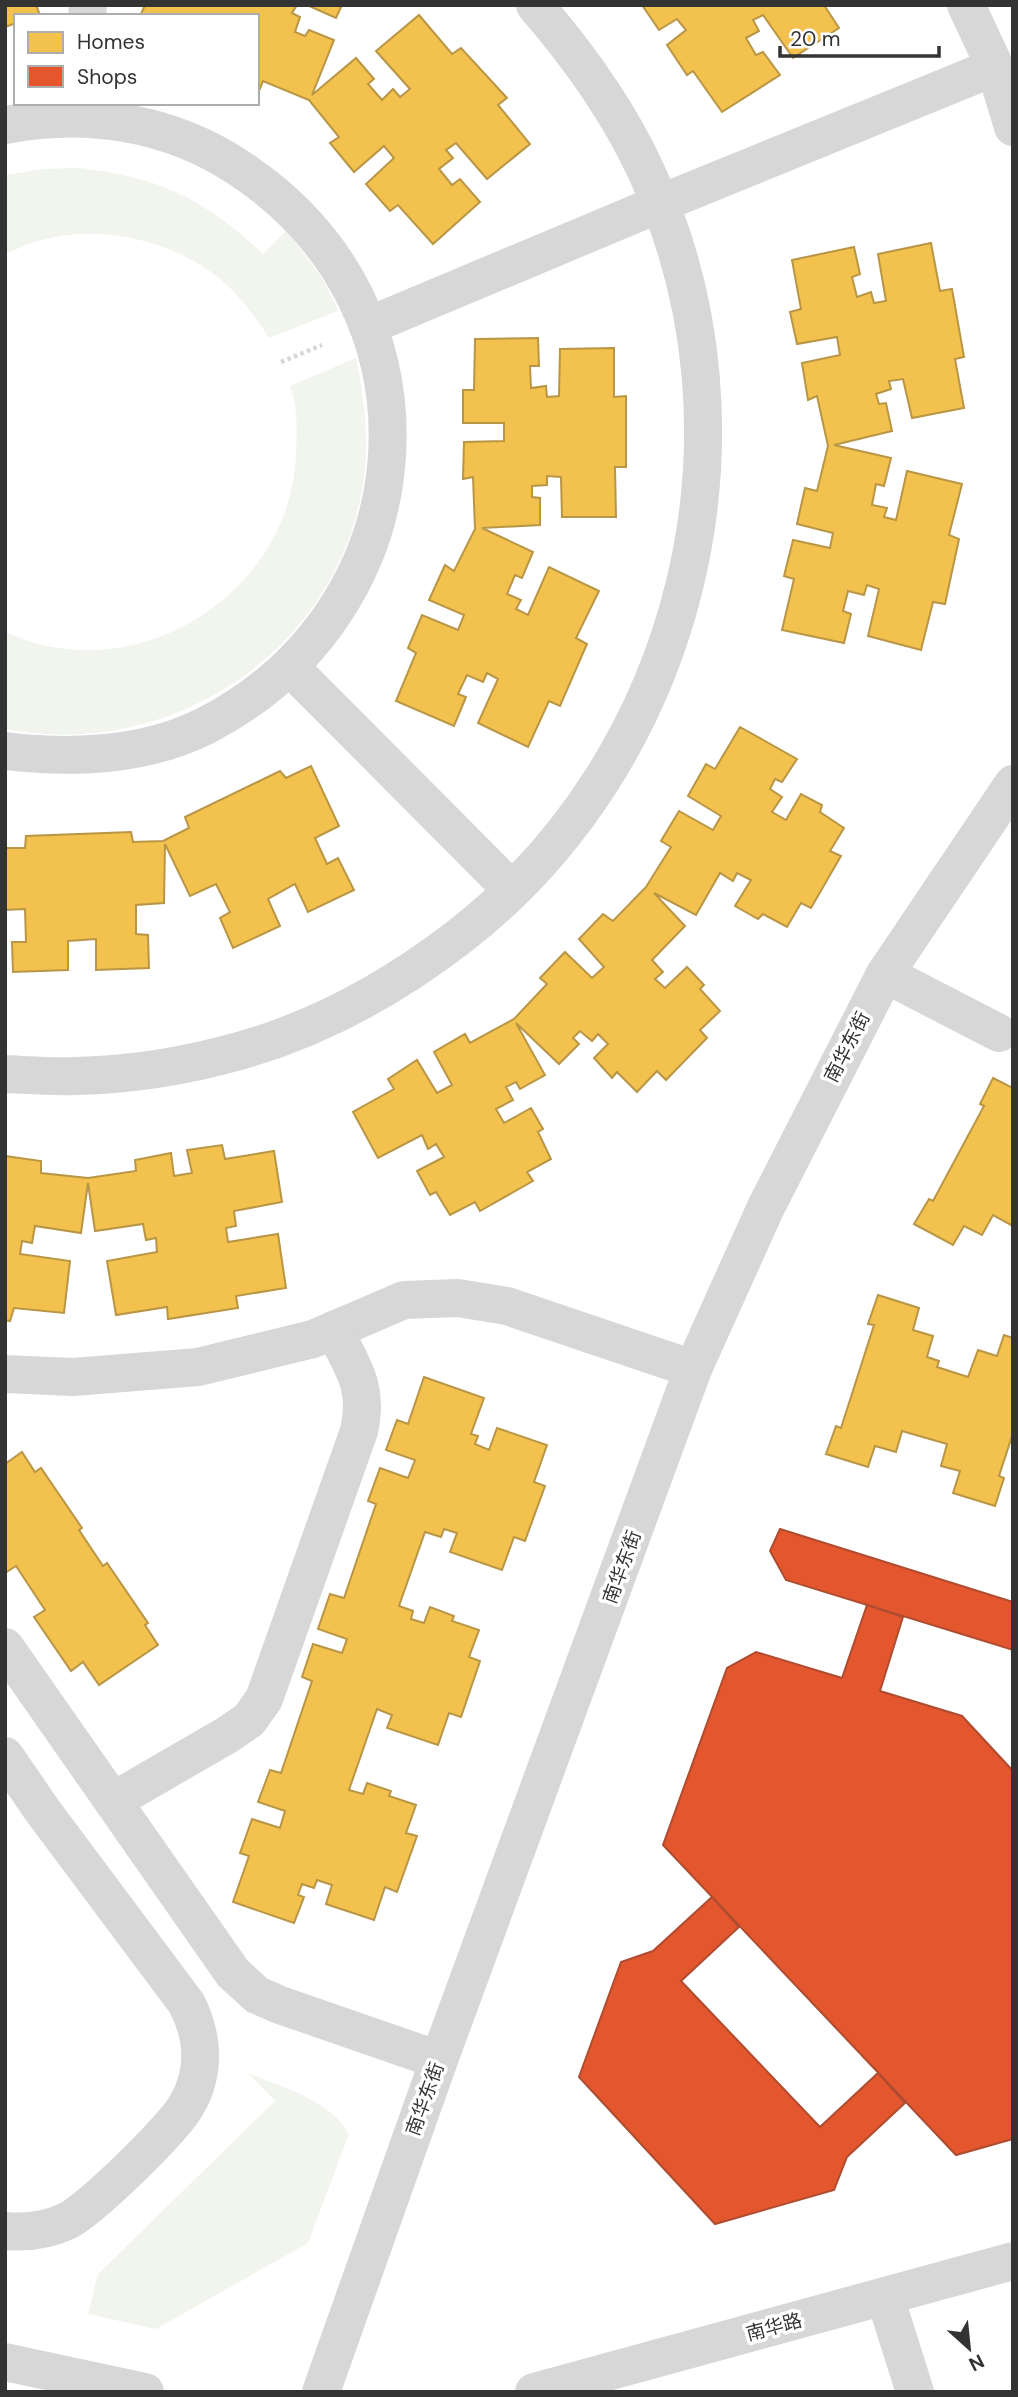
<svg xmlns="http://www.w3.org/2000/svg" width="1018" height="2397" viewBox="0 0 1018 2397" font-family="'DM Sans','Noto Sans SC',sans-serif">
<rect width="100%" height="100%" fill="#fff"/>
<!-- green -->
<g fill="#f1f5ed">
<path d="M79 168C160 177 203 198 263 254L286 231C306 255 327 281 338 311L269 338C258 320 245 303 230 288 182 241 99 221 35 242 25 245 15 250 5 254V175L44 169Z"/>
<path d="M356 358C365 402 370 446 362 490 333 655 166 761 5 729V632C134 692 290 596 296 455 297 432 298 407 290 386Z"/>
<path d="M248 2073C283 2088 329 2099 349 2134L308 2243 156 2329 88 2314 97 2277 100 2272 275 2101Z"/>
</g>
<!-- homes -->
<g fill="#f2c14e" stroke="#b99646" stroke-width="2">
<polygon points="5,5 36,5 40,15 16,16 16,23 5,27"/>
<polygon points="145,5 297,5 292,13 300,17 295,32 305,36 309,30 334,40 312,95 356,58 374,79 368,84 382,100 393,89 400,97 410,89 376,51 419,15 452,54 461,48 507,98 498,105 530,144 487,179 456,143 446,150 453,158 439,169 452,185 460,179 480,202 433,244 398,205 390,211 366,184 394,158 384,146 354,172 330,143 339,137 309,100 263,81 259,91 257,90 257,16 140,16"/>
<polygon points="307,5 342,5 336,18"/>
<polygon points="642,5 824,5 839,28 793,58 763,15 753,20 759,31 746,38 756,55 763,52 780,75 722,112 693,71 687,75 667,45 686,30 677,19 659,30"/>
<polygon points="931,243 940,291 952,289 964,357 955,359 964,408 912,418 903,379 889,381 891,389 876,394 879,404 886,403 892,431 834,445 891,458 884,486 876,484 872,505 887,508 884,517 896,520 907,471 962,484 949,535 959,539 945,604 933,602 921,650 868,636 879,589 867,585 864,595 848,591 843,611 851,614 844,643 782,630 794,579 784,576 793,540 830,548 833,533 797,524 805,488 817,491 828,446 817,396 808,400 802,363 840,355 837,337 797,344 790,312 801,309 792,260 854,247 860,274 852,277 857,297 871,292 874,303 886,301 878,254"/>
<polygon points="538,338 539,366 530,366 531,388 546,386 547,397 559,396 560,349 614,348 614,397 626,396 626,467 615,467 616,517 562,517 561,477 547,476 547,485 532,486 532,497 540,498 540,525 482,528 533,552 522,578 515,575 507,594 521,600 516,609 528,615 549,567 599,591 576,638 587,644 560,706 549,701 528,747 478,723 498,679 487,673 483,682 467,675 458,694 466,697 454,726 396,701 416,653 408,648 422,615 458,630 464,615 429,600 445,565 454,571 475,529 473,477 463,479 464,442 504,441 504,423 463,423 463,390 474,390 475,339"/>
<polygon points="740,727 797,759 782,782 775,779 770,789 782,797 772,812 786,820 801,794 822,805 820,812 844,828 830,851 841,856 811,908 801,903 787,927 763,914 758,919 735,906 751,880 737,873 733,881 720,873 696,915 654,893 685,926 652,960 663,972 655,979 665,988 687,967 704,985 700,989 720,1011 700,1030 707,1038 666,1080 657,1071 637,1092 617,1072 612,1078 594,1058 608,1044 598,1034 592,1041 580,1031 573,1038 579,1044 559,1064 516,1023 545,1075 520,1089 516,1082 506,1087 513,1100 496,1109 504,1123 531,1108 543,1129 538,1132 551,1159 527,1172 533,1181 480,1211 475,1202 450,1215 436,1192 430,1195 417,1171 444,1157 436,1144 428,1149 422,1135 378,1158 353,1112 394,1089 388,1079 417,1060 437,1093 452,1085 434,1052 465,1034 470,1043 514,1019 547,984 540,978 565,952 592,978 604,967 579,939 603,914 613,921 646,887 671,847 661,841 679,811 713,830 721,816 688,796 706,764 715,769"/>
<polygon points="311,766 339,826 315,838 327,864 338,858 354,890 308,912 295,884 268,899 280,926 233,948 220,918 230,912 216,884 190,896 165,844 164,903 136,905 136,934 148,935 149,968 96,970 96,939 68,941 68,970 13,972 12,942 26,942 25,909 5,910 5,848 25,848 26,836 131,832 133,842 163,841 189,828 185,817 280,771 286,778"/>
<polygon points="993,1078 1013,1088 1013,1226 993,1215 982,1235 964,1226 953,1245 914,1224 929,1199 933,1201 984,1106 980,1104"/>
<polygon points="222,1145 225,1159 274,1151 282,1202 234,1211 236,1226 226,1228 228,1242 278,1234 286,1288 236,1296 238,1308 168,1319 167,1307 116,1315 107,1261 157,1252 156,1238 146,1240 143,1224 95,1231 88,1183 81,1233 35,1226 32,1243 22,1241 20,1254 70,1261 64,1313 14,1308 10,1321 5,1320 5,1156 41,1161 41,1173 88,1178 136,1171 135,1160 171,1153 174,1176 192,1173 187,1150"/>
<polygon points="878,1295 919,1308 913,1330 933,1336 927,1357 939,1361 937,1367 968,1377 978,1350 997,1356 1004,1335 1013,1338 1013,1433 999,1476 1004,1478 995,1506 953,1493 960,1471 941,1466 947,1444 902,1431 896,1452 875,1446 868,1467 826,1454 836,1426 841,1428 874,1325 868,1324"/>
<polygon points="424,1377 484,1398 471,1434 478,1436 475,1444 489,1450 497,1428 547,1445 534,1482 545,1486 525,1541 514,1537 502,1570 450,1552 457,1533 444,1529 441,1537 425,1532 399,1606 413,1611 411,1619 424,1623 430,1607 454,1616 452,1621 479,1630 469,1657 480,1661 461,1717 449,1713 438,1745 387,1728 392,1715 377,1709 349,1790 363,1794 367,1783 391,1791 389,1796 416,1805 406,1833 417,1836 397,1892 385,1887 374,1920 326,1904 332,1885 317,1880 314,1888 302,1884 298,1895 304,1897 294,1923 233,1902 249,1856 240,1853 252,1819 280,1828 285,1811 258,1802 270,1770 281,1773 312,1681 302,1677 313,1644 342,1653 347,1639 318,1629 330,1594 344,1598 376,1504 368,1501 380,1468 408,1478 415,1460 386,1450 397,1420 408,1424"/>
<polygon points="22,1452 35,1472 41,1468 82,1528 79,1530 103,1566 107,1563 148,1623 145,1625 158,1645 99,1685 83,1662 71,1671 34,1617 45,1610 16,1566 5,1573 5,1464"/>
</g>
<!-- shops -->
<g fill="#e4572e" stroke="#af4c30" stroke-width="2">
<polygon points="780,1529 1013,1602 1013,1650 786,1580 770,1551"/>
<polygon points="867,1605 903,1617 880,1691 962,1716 1013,1771 1013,2139 956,2155 663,1845 727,1668 756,1652 842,1678"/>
<polygon points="712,1897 739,1927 681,1981 820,2127 878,2073 905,2103 847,2157 834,2190 715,2224 579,2077 621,1962 653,1951"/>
</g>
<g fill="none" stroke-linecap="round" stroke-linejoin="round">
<!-- path -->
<polyline stroke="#d6d6d6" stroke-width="4.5" stroke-dasharray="3.5 3.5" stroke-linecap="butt" points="281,362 322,345"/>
<!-- minor -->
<g stroke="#d7d7d7" stroke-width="38">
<polyline points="966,5 995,67 1013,127"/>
<polyline points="87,16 88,5"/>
<path d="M5 125C86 109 170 122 239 168 453 308 431 610 205 726 143 757 72 759 5 751"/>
<polyline points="368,326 659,204 995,67"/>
<polyline points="290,667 512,890"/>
<polyline points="885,974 999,1033"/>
<path d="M5 1074C28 1075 52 1077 75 1076 123 1075 173 1068 220 1056 307 1035 389 991 460 936 687 760 769 434 646 171 618 110 579 56 535 5"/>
<polyline points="5,1374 73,1377 198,1367 313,1339 404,1300 458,1298 507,1306 693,1369"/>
<polyline points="5,1647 233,1973 257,1995 280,2005 439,2060"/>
<path d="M5 1756 42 1810 187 2004C198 2027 204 2050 198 2076 196 2085 191 2098 186 2106 173 2129 91 2209 67 2221 48 2230 27 2233 5 2231"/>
<path d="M113 1801 227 1735 249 1720 264 1699 359 1431C369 1387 353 1368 334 1330"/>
<polyline points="885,2297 915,2392"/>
<polyline points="5,2362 145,2392"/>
<polyline points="321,2392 439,2060 693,1369 766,1207 885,974 1013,784"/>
<polyline points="534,2392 1013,2261"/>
</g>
</g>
<g text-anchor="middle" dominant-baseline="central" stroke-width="7" stroke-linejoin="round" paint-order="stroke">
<!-- street labels -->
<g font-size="19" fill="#333" stroke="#fff">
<text transform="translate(847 1047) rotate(-63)">南华东街</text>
<text transform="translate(622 1567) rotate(-70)">南华东街</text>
<text transform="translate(425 2099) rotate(-70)">南华东街</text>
<text transform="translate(774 2327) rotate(-15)">南华路</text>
</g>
</g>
<!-- border -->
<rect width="1018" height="2397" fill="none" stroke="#333333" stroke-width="14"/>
<!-- legend -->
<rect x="14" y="14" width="245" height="91" fill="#ffffff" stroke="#adadad" stroke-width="2"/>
<rect x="28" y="32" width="35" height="21" fill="#f2c14e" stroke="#adadad" stroke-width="2"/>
<text x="77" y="49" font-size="21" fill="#333333">Homes</text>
<rect x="28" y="66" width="35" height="21" fill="#e4572e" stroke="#adadad" stroke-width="2"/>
<text x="77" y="84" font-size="21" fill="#333333">Shops</text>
<!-- north arrow -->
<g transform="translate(969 2348) rotate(153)" stroke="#ffffff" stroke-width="5" paint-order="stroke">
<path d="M0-5L12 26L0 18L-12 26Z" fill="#333333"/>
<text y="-10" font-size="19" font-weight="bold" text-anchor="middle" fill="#333333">N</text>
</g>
<!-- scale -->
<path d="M780 46v10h159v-10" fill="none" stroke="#333333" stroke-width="3.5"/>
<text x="790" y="46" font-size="21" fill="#333333" stroke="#ffffff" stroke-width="5" paint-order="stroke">20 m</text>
</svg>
